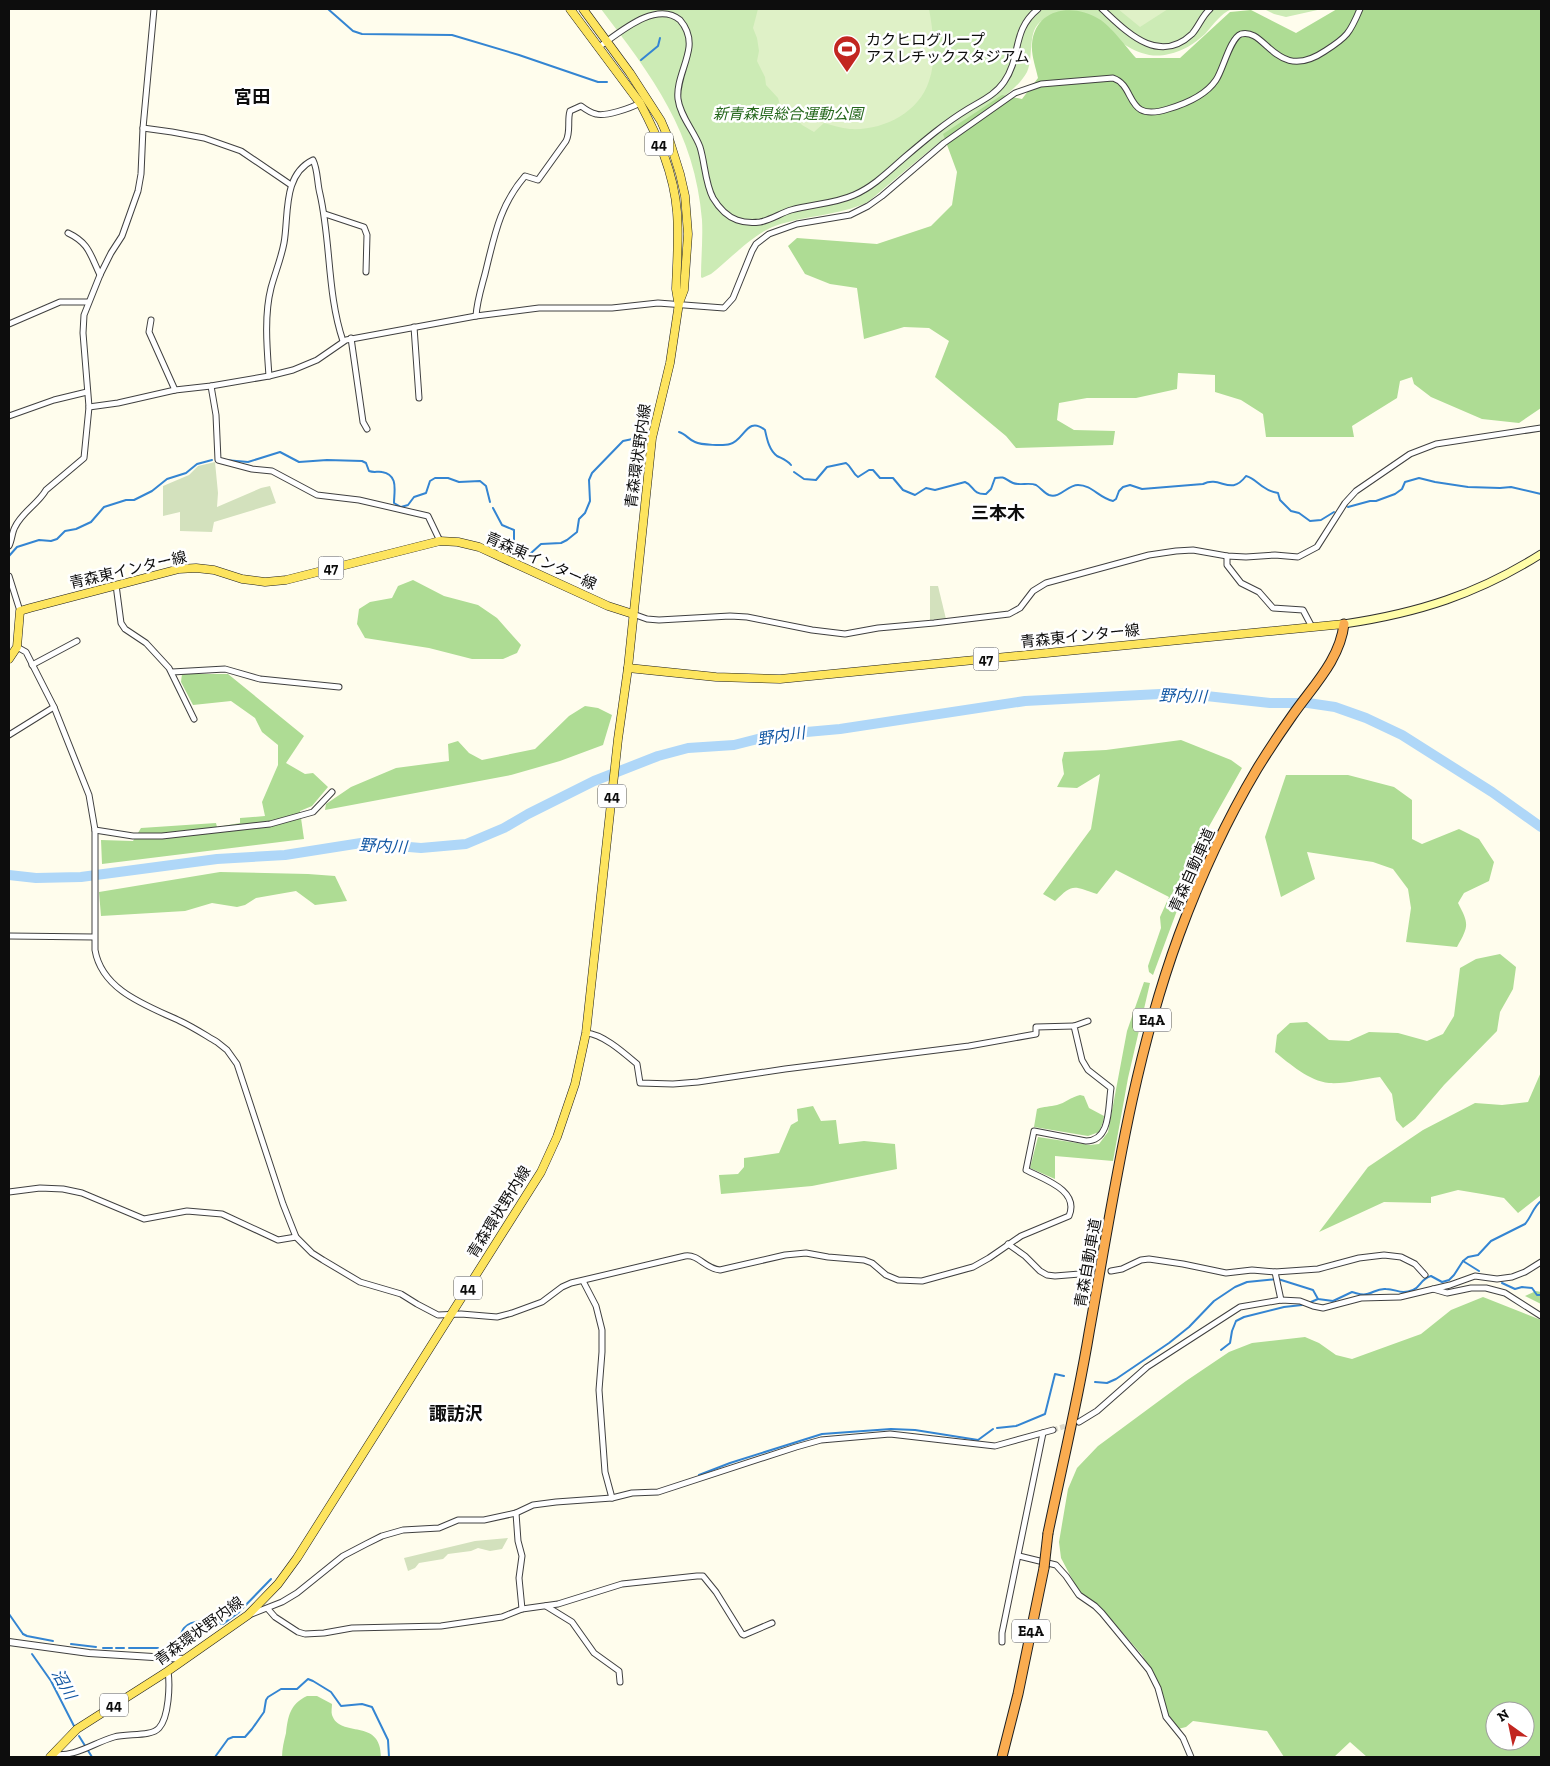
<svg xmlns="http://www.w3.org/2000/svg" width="1550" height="1766" viewBox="0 0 1550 1766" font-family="'Zilla Slab','Noto Sans JP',serif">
<rect width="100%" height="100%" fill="#fffded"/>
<!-- green -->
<g fill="#ccebb5">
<path d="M601 9H1232C1220 14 1214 24 1205 34 1194 44 1183 51 1169 54 1142 61 1122 43 1101 28 1097 26 1093 22 1088 20 1083 17 1053 18 1047 19 1025 24 1035 56 1027 72 1015 95 971 118 950 134 922 156 895 179 868 202 839 216 805 215 775 226 754 233 729 260 711 274L702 278 701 277C701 258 703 239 702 220 695 132 652 76 601 9Z"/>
<polygon points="1264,9 1322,9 1286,17 1274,14"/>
</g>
<!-- forest -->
<g fill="#aedc94" fill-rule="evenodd">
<path d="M1337 9H1541V408L1519 423 1482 419 1431 397 1414 384 1412 377 1400 381 1397 398 1352 426 1354 437H1266L1263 414 1241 400 1215 392V375L1178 373 1177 389 1136 398H1087L1059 403 1057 420 1074 430 1115 431 1113 445 1016 448 1006 436 935 377 949 341 929 328 904 327 864 339 857 288 830 284 805 274 788 246 797 238 877 244 931 226 952 205 957 172 943 134 1002 95 1022 99 1038 78C1036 68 1031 55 1032 44 1035 8 1073 3 1099 19 1110 25 1127 48 1136 58H1180L1230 12 1251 10 1296 33Z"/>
<polygon points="413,580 444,596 478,605 497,618 521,645 517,653 503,659 472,659 429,648 365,638 357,624 359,609 370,602 392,598 398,586"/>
<polygon points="182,674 228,674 304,736 286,763 305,774 313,773 328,787 312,806 300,811 304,839 102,864 101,840 133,841 141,828 216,823 217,827 240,823 240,818 265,816 262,802 278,765 278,745 262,732 255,718 231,701 193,705 181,682"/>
<polygon points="585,706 598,708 612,715 603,745 560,761 511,775 325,810 326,804 351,787 396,768 449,761 448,744 458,741 469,753 482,760 535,749 569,716"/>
<path d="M1181 740 1231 760 1242 768 1207 830 1153 975 1149 972 1148 966 1161 928 1160 917 1169 897 1116 870 1097 894C1073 886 1073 883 1055 901L1043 894 1091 829 1100 774 1077 788 1057 787 1064 774 1062 760 1064 752 1106 750Z"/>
<path d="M1286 775H1348L1394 787 1412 800V839L1422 844 1459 829 1479 839 1494 862 1489 881 1464 893 1458 903C1469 924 1469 926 1457 947L1406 942 1411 908 1408 889 1393 869 1373 862 1307 852 1315 879 1281 897 1265 837Z"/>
<polygon points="220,872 308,874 335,876 347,901 315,905 296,891 256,898 245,905 237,907 212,903 185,911 101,916 99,892"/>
<path d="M1500 954 1516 967 1513 989 1500 1012 1497 1031 1444 1085 1415 1119 1403 1128 1396 1120 1392 1094 1380 1077C1364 1079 1346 1084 1329 1083 1309 1081 1290 1064 1275 1052L1277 1035 1290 1023 1307 1022 1329 1040 1349 1041 1369 1032 1398 1033 1427 1041 1443 1034 1454 1016 1460 968 1476 959Z"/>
<polygon points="1144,982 1150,983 1128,1078 1113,1161 1055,1156 1055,1179 1030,1168 1038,1137 1090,1145 1099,1144 1108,1132 1127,1031"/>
<polygon points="1541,1072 1541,1195 1518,1213 1504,1198 1482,1194 1458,1190 1431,1197 1431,1203 1384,1202 1319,1232 1368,1167 1423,1130 1475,1103 1502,1105 1528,1102"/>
<path d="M1080 1095 1084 1096 1089 1108 1104 1116 1103 1122 1099 1132 1088 1136 1034 1127 1037 1109C1044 1106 1050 1107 1057 1105 1065 1103 1071 1097 1080 1095Z"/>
<polygon points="813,1106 821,1121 836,1120 839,1144 864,1141 895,1144 897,1169 812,1186 721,1194 719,1175 738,1174 744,1167 744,1158 779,1153 791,1125 798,1121 797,1109"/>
<polygon points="1536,1291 1541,1292 1541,1304 1525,1296"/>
<path d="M1483 1297 1541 1320V1757H1367L1350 1742 1334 1757H1284L1267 1731 1193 1721 1186 1727 1178 1729 1166 1711 1160 1687 1142 1655 1114 1623 1079 1592 1061 1558 1059 1542 1068 1489 1077 1468 1098 1446 1186 1381 1229 1352 1252 1343 1305 1337 1319 1343 1336 1355 1352 1359 1421 1334 1451 1310ZM1495 1711H1525V1741H1495Z"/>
<path d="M307 1696H317L332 1704C332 1707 331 1712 332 1715 340 1739 381 1717 381 1757H282C282 1749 284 1741 286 1733 288 1716 290 1704 307 1696Z"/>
</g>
<!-- cemetery -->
<g fill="#d3e1bd">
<polygon points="215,462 218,493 217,507 261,488 270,486 276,503 214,522 212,532 180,531 180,512 163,516 163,486 189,475 198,466"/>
<polygon points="930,586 938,586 946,619 930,620"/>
<polygon points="508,1538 502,1549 490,1551 478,1548 471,1551 448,1554 443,1559 419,1563 415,1568 408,1571 404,1558 475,1541"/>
</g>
<!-- pitch -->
<g fill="#dff1c7">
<path d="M758 9H929C933 31 937 59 929 81 919 113 882 131 850 129 841 128 832 125 824 123L814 132 802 125 788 109 780 105 778 98 766 85 765 77 757 61 759 51 757 38 753 28Z"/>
<polygon points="1118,9 1168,9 1140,27"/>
</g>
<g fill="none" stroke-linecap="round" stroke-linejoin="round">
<!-- stream -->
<g stroke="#3485d2" stroke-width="2">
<polyline points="328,9 353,31 362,34 452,35 519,55 598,82 607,82"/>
<polyline points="641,60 658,46 660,38"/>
<path d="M679 432C686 434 689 440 695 442 701 445 724 446 730 444 744 441 747 415 765 430 767 439 769 450 777 456 783 459 787 460 791 465"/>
<path d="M225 460 248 462 280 452 299 462 327 460 362 461 366 463 369 471C374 473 378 471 382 472 399 475 394 491 394 503L401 507 408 505 414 497 426 493 430 481 435 478H448L459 482 480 481 486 486 490 502"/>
<path d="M794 472 804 479 816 480 827 467 846 463C852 467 852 473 858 477L869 470H873L880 478H893L903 490 915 495 926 488 935 490 965 482C974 485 972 495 986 494L991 489 995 478C1006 476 1004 479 1013 483 1020 486 1029 482 1036 485 1041 488 1044 493 1049 495 1060 499 1067 485 1078 485 1092 485 1099 498 1113 501L1116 499 1119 491 1123 487 1130 485 1142 489 1203 484C1221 475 1230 497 1246 476 1254 478 1258 484 1265 488 1269 491 1273 492 1278 493L1280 500 1291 511 1299 513 1310 521 1321 520 1334 512"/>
<polyline points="1348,507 1370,501 1376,501 1395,494 1402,489 1405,482 1419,478 1435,482 1468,487 1500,488 1511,487 1541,494"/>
<polyline points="493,508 502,525 514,530 514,547 523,555 530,554 541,544 561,543 567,540 577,532 579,519 585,513 590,501 589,480 592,473 623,441 642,437"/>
<polyline points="9,556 17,547 39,540 51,541 57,539 65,531 76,529 91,522 104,507 126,500 134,500 152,491 167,479 186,473 197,464 212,460"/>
<polyline points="1463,1261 1479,1271"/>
<polyline points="1502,1283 1515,1289 1522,1287 1532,1288 1537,1295 1541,1295"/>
<polyline points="1311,1302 1318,1299"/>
<polyline points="1221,1350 1230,1343 1232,1331 1236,1321 1244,1317 1284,1307 1302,1305"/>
<path d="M1095 1382 1107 1383 1116 1379 1169 1343 1189 1327 1214 1301 1235 1287 1247 1282 1278 1279 1313 1290 1318 1299 1333 1301 1352 1292C1357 1293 1362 1296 1367 1294 1374 1293 1377 1288 1386 1289 1397 1289 1400 1295 1413 1290 1421 1287 1420 1279 1431 1276L1442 1282 1449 1280 1454 1275 1463 1261 1468 1257 1478 1255 1491 1241 1525 1224C1532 1216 1533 1207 1541 1201"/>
<polyline points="997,1428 1016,1426 1045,1414 1055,1374 1064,1376"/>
<polyline points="699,1475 730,1463 822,1434 891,1429 915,1430 978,1440 993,1429"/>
<polyline points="9,1614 23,1634"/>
<polyline points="23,1634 27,1636 53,1641"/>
<polyline points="71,1644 96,1647"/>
<polyline points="103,1648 112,1648"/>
<polyline points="116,1648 124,1648"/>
<polyline points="129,1648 158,1648"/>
<path d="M165 1648 173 1649C178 1643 180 1634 184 1628 192 1618 212 1621 223 1624L238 1613 271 1579"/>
<polyline points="32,1654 51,1681 74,1726"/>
<polyline points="79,1736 92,1757"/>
<polyline points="215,1757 228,1739 233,1737 245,1737 252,1729 264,1712 266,1700 268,1697 281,1689 297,1689 308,1679 313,1681 331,1692 341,1706 362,1704 372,1707 388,1740 389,1757"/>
</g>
<!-- river -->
<polyline stroke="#afd7f8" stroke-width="10" points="9,875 36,878 81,877 217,859 285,855 361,843 421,848 466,844 504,828 528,814 594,781 658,756 688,748 734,745 773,735 840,729 1025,701 1179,693 1270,703 1308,703 1335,707 1366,718 1402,735 1492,792 1541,827"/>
<!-- minor-tunnel -->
<polyline stroke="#dbd9cb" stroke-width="5" stroke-dasharray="5 2.5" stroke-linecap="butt" points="1053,1430 1072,1424"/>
<!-- minor casing -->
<g stroke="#404040" stroke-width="7">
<g id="minor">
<path d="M1102 9C1126 31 1158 66 1192 34 1199 26 1202 16 1210 9"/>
<path d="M599 47C619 33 656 0 680 20 686 27 690 37 689 47 687 64 676 82 678 99 680 116 694 131 700 147 705 163 705 183 713 198 719 208 726 216 737 220 745 223 752 223 760 222 771 220 781 213 791 210 812 204 834 204 854 195 873 187 889 171 905 157 925 140 945 123 968 109 981 101 995 95 1004 82 1022 56 1011 31 1038 9"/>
<polyline points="143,128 172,132 204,138 241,151 291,185"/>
<polyline points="325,214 364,227 367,235 366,272"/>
<path d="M68 233C89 243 90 254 100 275"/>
<path d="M476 316C477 301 481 289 485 274 494 238 499 206 525 176L538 180 566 141C571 131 567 121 570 111L581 106C585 109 591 113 596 114 605 117 631 108 640 103"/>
<polyline points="151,320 149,332 175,390"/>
<polyline points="9,324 60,302 88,302"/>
<polyline points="414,327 419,398"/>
<polyline points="351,338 363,422 367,429"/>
<path d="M269 376C267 349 264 315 271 288 275 273 281 259 284 243 289 216 282 175 313 160 318 170 317 183 320 194 331 242 327 294 343 341"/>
<polyline points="211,386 216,415 218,460 252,469 272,471 317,495 359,500 428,516 440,541"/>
<path d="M89 407 118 403 175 390 211 386 269 376 293 370 317 360 346 340 476 316 539 308H612L658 303 724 308 733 298 752 251 756 244 769 234 797 224 850 215 868 206 882 196 944 143 1015 93 1041 84 1113 78C1137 86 1124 123 1168 109 1185 104 1206 95 1216 80 1223 70 1230 38 1241 34 1266 27 1276 84 1325 51 1347 37 1350 33 1360 9"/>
<polyline points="9,416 54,400 87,392"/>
<path d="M9 546C12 540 12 532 15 527 22 512 38 504 46 490L84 458 89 407 83 333 84 315 100 275 111 253 122 236 138 191 141 174 143 128 154 9"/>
<polyline points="1227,556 1227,565 1241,583 1259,592 1273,608 1303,610 1312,627"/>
<polyline points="9,576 20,611"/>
<polyline points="116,585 121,623 125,629 146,643 169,668 194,719"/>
<polyline points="633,614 647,619 659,620 730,616 747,617 812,630 845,634 878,628 934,623 1009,614 1020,608 1033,591 1046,583 1149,555 1176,551 1193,550 1227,556 1246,557 1275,555 1298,557 1317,547 1345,503 1356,491 1410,454 1436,444 1541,428"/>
<path d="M17 647 26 652 54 707 89 795 95 830V950C102 991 148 1006 180 1021 193 1027 205 1035 217 1042L227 1050 237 1064 283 1204 296 1237 312 1253 323 1260 360 1282 401 1294 417 1304 438 1315 461 1314 497 1317 512 1313 542 1302 562 1287 571 1283 685 1256C699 1254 705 1269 720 1270L785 1255 806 1253 828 1257 864 1260 872 1263 886 1275 898 1280 922 1281 973 1267 989 1258 1021 1236 1069 1216C1080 1190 1043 1179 1026 1170L1034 1131 1086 1141C1111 1141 1108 1107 1111 1088L1088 1070 1082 1060 1074 1026 1088 1021"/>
<polyline points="32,665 77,641"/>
<polyline points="172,672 225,669 260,679 339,687"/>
<polyline points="9,735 54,707"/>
<polyline points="95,830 133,836 162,836 270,824 313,812 332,792"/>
<polyline points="9,936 94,937"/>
<path d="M586 1033C603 1034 624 1053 637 1064L640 1083 673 1084 698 1082 785 1069 969 1046 1036 1034V1027L1074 1026"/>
<polyline points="9,1192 40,1188 63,1189 82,1193 144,1219 187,1211 222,1214 278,1240 296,1237"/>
<polyline points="1008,1244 1025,1256 1040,1271 1047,1275 1055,1276 1092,1273"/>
<polyline points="1111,1271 1122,1269 1141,1260 1149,1259 1183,1264 1226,1273 1252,1270 1275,1272 1318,1269 1359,1258 1384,1255 1401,1257 1415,1264 1425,1275"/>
<polyline points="1275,1272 1281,1300"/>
<polyline points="583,1281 596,1306 602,1330 602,1352 599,1390 605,1472 612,1498"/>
<polyline points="1433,1289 1447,1293 1471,1288 1486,1288 1505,1293 1541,1316"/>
<polyline points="1079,1422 1097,1411 1147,1367 1240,1307 1281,1300 1300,1301 1313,1306 1323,1308 1361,1298 1400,1297 1450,1285 1475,1276 1497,1279 1512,1277 1525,1272 1541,1262"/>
<polyline points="516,1513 518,1541 522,1556 519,1578 522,1609"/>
<polyline points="1019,1556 1056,1565 1066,1576 1079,1595 1095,1606 1102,1613 1149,1670 1158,1688 1166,1717 1183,1738 1191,1757"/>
<polyline points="546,1606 572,1622 594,1653 619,1671 620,1682"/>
<polyline points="268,1609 275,1617 298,1632 305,1634 324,1633 352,1628 441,1626 502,1617 522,1609 558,1604 622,1584 697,1576 703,1576 716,1592 742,1634 744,1635 772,1623"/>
<polyline points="249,1615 282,1602 297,1593 343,1556 366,1544 382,1536 403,1530 439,1528 458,1520 484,1520 516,1513 533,1505 556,1502 612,1498 632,1493 658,1492 796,1447 821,1440 890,1434 995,1446 1053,1430"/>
<polyline points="1002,1642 1002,1633 1043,1433"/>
<path d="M52 1754C75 1758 93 1743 114 1737 127 1733 151 1737 159 1728 169 1717 170 1685 168 1671"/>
</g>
</g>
<!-- tertiary casing -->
<g stroke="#404040" stroke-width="8">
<polyline id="tertiary" points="9,1642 89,1653 185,1659"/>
</g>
<!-- secondary casing -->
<g stroke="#2f2f2f" stroke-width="9">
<path id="secondary" d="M1344 624C1418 613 1478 594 1541 554"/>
</g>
<!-- primary casing -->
<g stroke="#1e1e1e" stroke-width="9">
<g id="primary">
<path d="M570 9 640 103C658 137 674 173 677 212 679 237 677 263 676 289L678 301"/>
<polyline points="9,659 17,647 20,611 30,608 179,569 196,568 214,570 242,579 265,582 286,580 440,541 458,542 479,547 608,606 633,614"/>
<polyline points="628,668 716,677 780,679 1344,624"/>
<polyline points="50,1757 77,1729 168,1671 248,1615 278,1584 297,1558 541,1172 557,1137 575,1084 586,1033 618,739 628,668 652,438 670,363 679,303 684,290 688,234 685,196 680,174 670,142 661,121 630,73 583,9"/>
</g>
</g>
<!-- motorway casing -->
<g stroke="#1e1e1e" stroke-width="11">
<g id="motorway">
<path d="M1048 1533C1062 1466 1078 1400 1089 1333 1113 1200 1132 1063 1179 935 1200 878 1226 821 1257 769 1268 751 1280 733 1292 716 1312 687 1340 660 1344 624"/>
<polyline points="1002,1757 1018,1694 1044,1568"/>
</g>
</g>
<!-- minor -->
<use href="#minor" stroke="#fff" stroke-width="5"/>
<!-- tertiary -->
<use href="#tertiary" stroke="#fff" stroke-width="6"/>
<!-- secondary -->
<use href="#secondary" stroke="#fffda8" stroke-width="7"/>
<!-- primary -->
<use href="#primary" stroke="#fde45e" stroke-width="8"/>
<!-- motorway -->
<use href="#motorway" stroke="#faac50" stroke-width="9"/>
<!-- motorway-bridge casing -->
<g stroke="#1e1e1e" stroke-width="11" stroke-linecap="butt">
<polyline id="motorway-bridge" points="1044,1568 1048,1533"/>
</g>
<!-- motorway-bridge -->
<use href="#motorway-bridge" stroke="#faac50" stroke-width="9"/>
</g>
<!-- icons -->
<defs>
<g id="stadium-pin" transform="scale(1.4375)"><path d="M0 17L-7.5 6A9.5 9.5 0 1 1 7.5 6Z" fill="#c22620" stroke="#fff"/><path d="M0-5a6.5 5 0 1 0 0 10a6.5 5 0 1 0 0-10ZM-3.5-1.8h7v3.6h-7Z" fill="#fff"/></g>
</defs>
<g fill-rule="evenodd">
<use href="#stadium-pin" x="847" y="49"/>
</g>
<g text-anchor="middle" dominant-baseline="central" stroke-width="5" stroke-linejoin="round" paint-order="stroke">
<!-- shield labels -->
<g fill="#fff" stroke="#565656" stroke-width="1">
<rect x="645" y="132.5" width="28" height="23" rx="4"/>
<rect x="318.5" y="556.5" width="25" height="23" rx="4"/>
<rect x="973.5" y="647.5" width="25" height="23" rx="4"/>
<rect x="598" y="784.5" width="28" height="23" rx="4"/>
<rect x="1133" y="1008.5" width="38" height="23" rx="4"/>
<rect x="454" y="1276.5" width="28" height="23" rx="4"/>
<rect x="1012" y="1619.5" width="38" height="23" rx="4"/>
<rect x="100" y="1693.5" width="28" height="23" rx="4"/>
</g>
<g font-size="14" font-weight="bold" fill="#0d0d0d">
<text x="659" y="144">44</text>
<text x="331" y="568">47</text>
<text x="986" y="659">47</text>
<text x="612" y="796">44</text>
<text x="1152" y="1020">E4A</text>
<text x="468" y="1288">44</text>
<text x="1031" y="1631">E4A</text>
<text x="114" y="1705">44</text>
</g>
<!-- poi labels -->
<g font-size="15" fill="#0d0d0d" stroke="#fff" text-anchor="start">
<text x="866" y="40">カクヒログループ<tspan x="866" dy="17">アスレチックスタジアム</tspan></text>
</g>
<!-- park labels -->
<g font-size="15" font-style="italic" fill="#24671b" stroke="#fff">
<text x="788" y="114">新青森県総合運動公園</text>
</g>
<!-- street labels -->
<g font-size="15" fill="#0d0d0d" stroke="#fff">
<text transform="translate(638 456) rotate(-82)">青森環状野内線</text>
<text transform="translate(541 561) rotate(24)">青森東インター線</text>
<text transform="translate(128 570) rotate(-13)">青森東インター線</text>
<text transform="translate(1080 636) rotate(-6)">青森東インター線</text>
<text transform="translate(1192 870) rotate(-66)">青森自動車道</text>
<text transform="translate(499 1212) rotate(-58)">青森環状野内線</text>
<text transform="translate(1088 1263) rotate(-80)">青森自動車道</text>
<text transform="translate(199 1631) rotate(-36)">青森環状野内線</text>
</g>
<!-- water labels -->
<g font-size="16" font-style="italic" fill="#1257a3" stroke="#fff">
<text transform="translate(1183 696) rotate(2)">野内川</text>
<text transform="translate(781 736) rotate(-8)">野内川</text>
<text transform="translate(383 846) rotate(3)">野内川</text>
<text transform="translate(64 1684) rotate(61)">沼川</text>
</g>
<!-- quarter labels -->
<g font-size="18" font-weight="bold" fill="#0d0d0d" stroke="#fff">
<text x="252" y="97">宮田</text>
<text x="998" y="513">三本木</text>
<text x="456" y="1414">諏訪沢</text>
</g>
</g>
<!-- border -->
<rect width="1550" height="1766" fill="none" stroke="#0d0d0d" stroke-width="20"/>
<!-- north arrow -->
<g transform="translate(1510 1726) rotate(327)"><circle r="24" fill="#ffffff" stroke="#9e9e9e"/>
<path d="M0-4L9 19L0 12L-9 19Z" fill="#c22620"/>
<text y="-8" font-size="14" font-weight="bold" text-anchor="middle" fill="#0d0d0d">N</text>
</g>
</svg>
